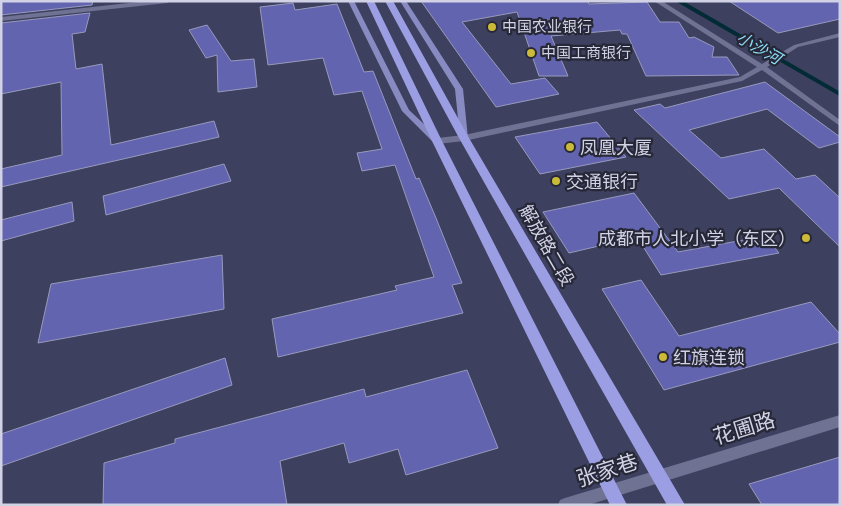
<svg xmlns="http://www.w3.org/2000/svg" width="841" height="506" viewBox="0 0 841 506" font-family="Raleway,'Noto Sans SC',sans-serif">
<rect width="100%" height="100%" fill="#3e405f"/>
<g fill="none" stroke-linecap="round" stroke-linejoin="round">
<!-- stream -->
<polyline stroke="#032b36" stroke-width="4" points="679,1 840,94"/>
</g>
<!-- building -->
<g fill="#6364af" stroke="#979abd">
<polygon points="1,1 93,1 92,5 1,15"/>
<polygon points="421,1 588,1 589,4 647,2 660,22 679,22 689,38 694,37 714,47 712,57 727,57 739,75 646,76 627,34 622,34 620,30 551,36 568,76 539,76 517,12 462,22 511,84 545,78 559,94 496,107"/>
<polygon points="729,1 840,1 840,19 778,33"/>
<polygon points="293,3 295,10 337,4 364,72 373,71 416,179 419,178 436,218 462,283 452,285 463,313 278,357 272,319 397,290 395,286 434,277 395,165 362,171 357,153 382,149 362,91 334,95 323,58 268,65 260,7"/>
<polygon points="90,13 85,32 72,34 76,69 102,64 111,145 214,121 219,137 1,187 1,169 62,155 61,82 1,94 1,23"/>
<polygon points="207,25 231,61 254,59 257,87 218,92 217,55 206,58 189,30"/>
<polygon points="765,82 840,137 840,142 819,148 767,109 689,130 721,158 764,149 796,179 815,175 840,198 840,247 779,188 729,199 634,110 660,104 665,108"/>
<polygon points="597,122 626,157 540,174 515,137"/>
<polygon points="224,164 231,181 106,215 103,196"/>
<polygon points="634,193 678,252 765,236 779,253 661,275 637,237 569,253 543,212"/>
<polygon points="72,202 74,221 1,241 1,220"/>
<polygon points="222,255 224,309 38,343 51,284"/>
<polygon points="641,280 679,336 811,302 840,334 840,342 664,390 602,289"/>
<polygon points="225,358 232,385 1,466 1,434"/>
<polygon points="467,370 498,448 406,475 398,449 349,463 344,443 280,461 287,505 103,505 104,463 175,443 175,439 364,389 366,397"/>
<polygon points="840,457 840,505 762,505 749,484"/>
</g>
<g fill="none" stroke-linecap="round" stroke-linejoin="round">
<!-- street -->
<g fill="#707294" fill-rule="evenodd">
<polygon points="147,1 170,1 167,3 1,21 1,17"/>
<polygon points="654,1 662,1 762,64 794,45 840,33 840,37 798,47 767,67 840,120 840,126 762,70 742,81 464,141 437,144 433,141 437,138 464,135 740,77 757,67"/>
<polygon points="840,415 840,427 588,505 558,505 560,500 565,498"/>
</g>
<!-- secondary -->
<g fill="#888bc1" fill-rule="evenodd">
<polygon points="348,1 354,1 409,110 440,139 440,143 434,143 402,111"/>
<polygon points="400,1 406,1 463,89 468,138 467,140 464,141 460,138 455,89"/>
</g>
<!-- primary -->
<g fill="#9b9ee3" fill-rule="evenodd">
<polygon points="366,1 374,1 442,141 627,505 610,505 432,141"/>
<polygon points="385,1 393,1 469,138 685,505 667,505 459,138"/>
</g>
</g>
<!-- markers -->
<g fill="#cbba39" stroke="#272837" stroke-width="2">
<circle cx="492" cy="27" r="5"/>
<circle cx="531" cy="53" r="5"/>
<circle cx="570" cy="147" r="5"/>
<circle cx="556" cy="181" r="5"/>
<circle cx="806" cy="238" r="5"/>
<circle cx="663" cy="357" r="5"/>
</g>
<g text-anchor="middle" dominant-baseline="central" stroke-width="4.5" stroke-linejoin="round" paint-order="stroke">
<!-- far-poi labels -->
<g font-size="15" fill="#d1d2e5" stroke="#272837" text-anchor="start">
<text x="502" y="27">中国农业银行</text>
<text x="541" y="53">中国工商银行</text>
</g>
<!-- far-water labels -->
<g font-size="16" font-style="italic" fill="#8cddf8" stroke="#272837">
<text transform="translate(759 48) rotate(30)">小沙河</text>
</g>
<!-- poi labels -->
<g font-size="18" fill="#d1d2e5" stroke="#272837" text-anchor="start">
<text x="580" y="147">凤凰大厦</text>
<text x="566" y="181">交通银行</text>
<text x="796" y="238" text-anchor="end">成都市人北小学（东区）</text>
<text x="673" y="357">红旗连锁</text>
</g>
<!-- street labels -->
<g font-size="18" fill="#d1d2e5" stroke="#272837">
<text transform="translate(547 245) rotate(60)">解放路二段</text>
</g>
<!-- near-street labels -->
<g font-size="21" fill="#d1d2e5" stroke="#272837">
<text transform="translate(744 428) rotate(-17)">花圃路</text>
<text transform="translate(607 470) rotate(-18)">张家巷</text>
</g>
</g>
<!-- border -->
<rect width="841" height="506" fill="none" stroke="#d1d2e5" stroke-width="5"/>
</svg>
